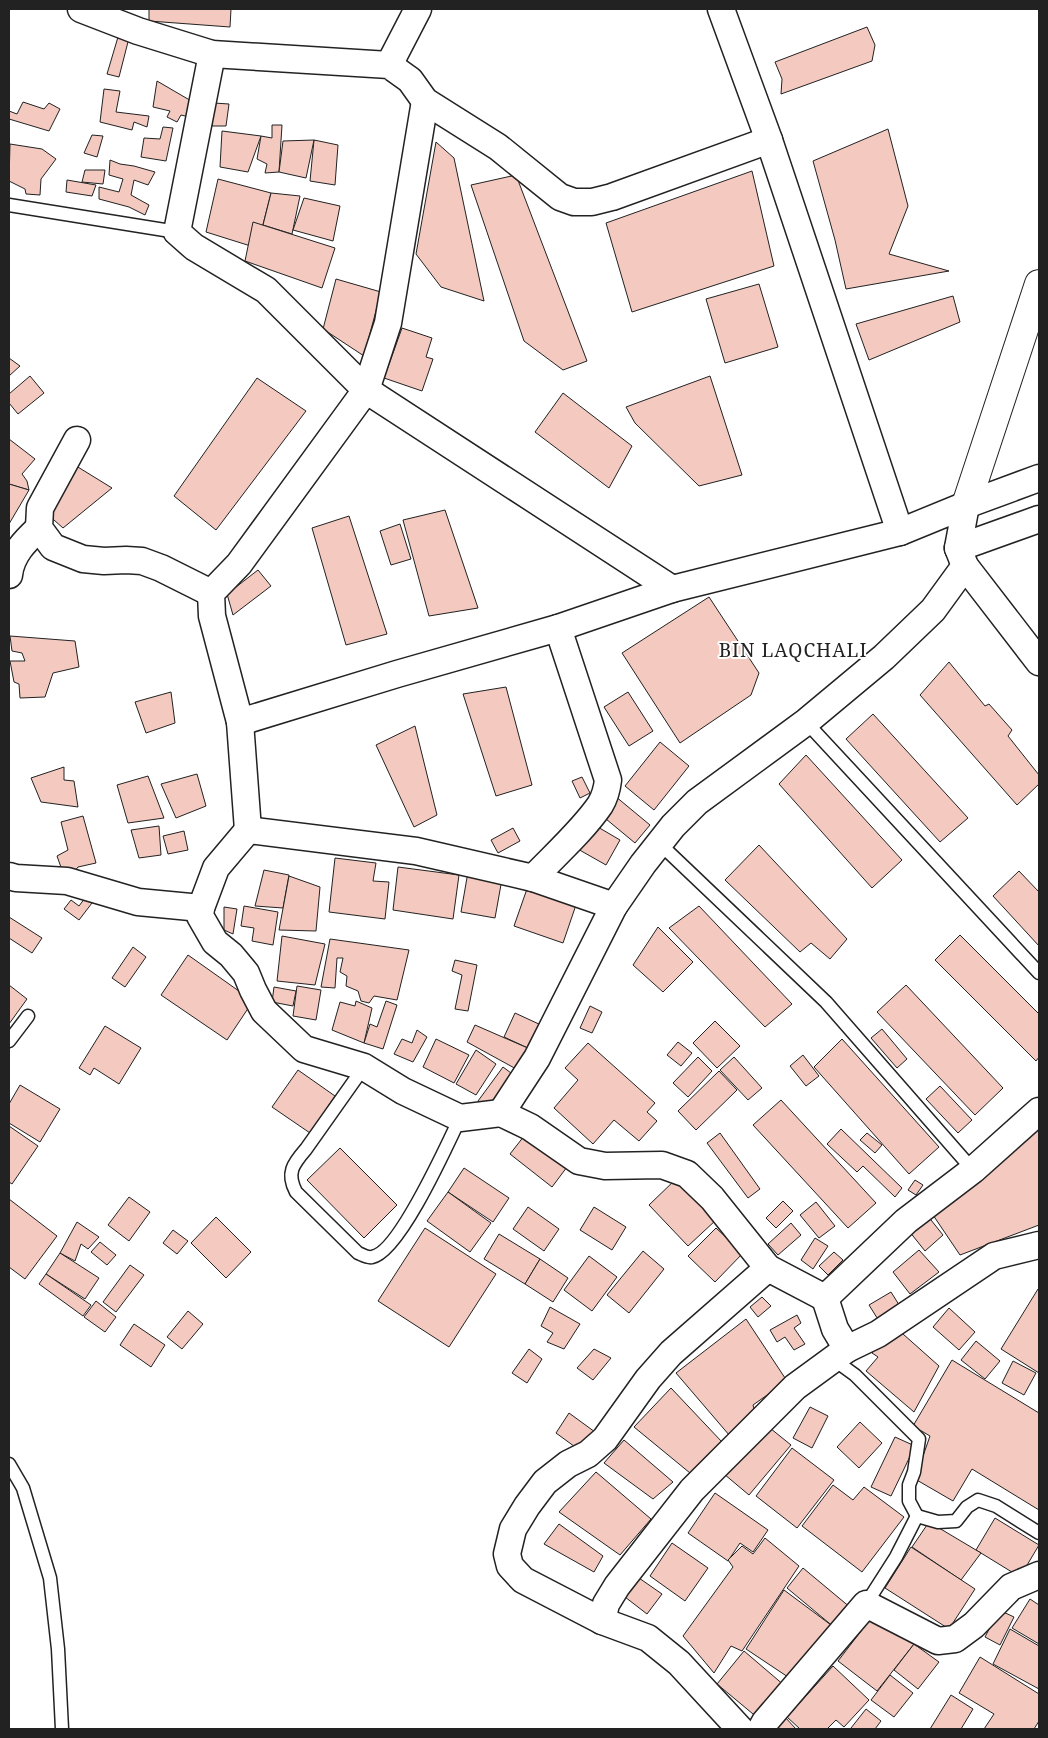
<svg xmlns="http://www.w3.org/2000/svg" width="1048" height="1738" viewBox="0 0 1048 1738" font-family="'Noto Serif',serif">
<rect width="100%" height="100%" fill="#fff"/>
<!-- building -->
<g fill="#f3c9c0" stroke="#222">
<polygon points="149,9 231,9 230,27 149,21"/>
<polygon points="867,27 875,45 872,61 781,94 782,79 775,62"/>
<polygon points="118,37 129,38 119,77 107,74"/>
<polygon points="157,81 193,102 189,117 181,115 177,122 167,117 170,111 153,107"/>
<polygon points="104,89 120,91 116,112 149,116 147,127 134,122 132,130 100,122"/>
<polygon points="23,102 44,109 49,103 60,109 49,131 9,119 9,111 17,114"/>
<polygon points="214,103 229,104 226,126 212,126"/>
<polygon points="272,125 282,125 279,172 265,173 267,164 257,159 261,136 272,138"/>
<polygon points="163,127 173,128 166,161 141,157 144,138 160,139"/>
<polygon points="888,129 908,206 889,254 949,271 846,289 835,240 813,161"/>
<polygon points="222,131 261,136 248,172 220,167"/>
<polygon points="92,135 103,136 97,157 84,153"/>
<polygon points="314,140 338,145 335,185 310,181"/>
<polygon points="314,140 306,178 279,172 283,141"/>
<polygon points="436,142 454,158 484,301 441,287 416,254"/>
<polygon points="10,144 42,149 56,159 41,179 40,195 26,194 25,189 9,181"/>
<polygon points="110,160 120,164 134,166 155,172 148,185 134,180 131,195 149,205 145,215 129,207 99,199 99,187 119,192 123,179 109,175"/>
<polygon points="85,170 105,170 103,184 82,182"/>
<polygon points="752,171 774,266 632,312 606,223"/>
<polygon points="516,175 587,361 563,370 524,341 471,185"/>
<polygon points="218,179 271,193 257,248 206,232"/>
<polygon points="67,180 96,185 92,196 66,192"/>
<polygon points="271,193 300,196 292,234 263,225"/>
<polygon points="304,198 340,206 333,241 293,230"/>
<polygon points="253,222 335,248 322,288 245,261"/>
<polygon points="336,279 381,292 364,356 323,329"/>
<polygon points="759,284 778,347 725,363 706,299"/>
<polygon points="953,296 960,322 869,360 856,324"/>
<polygon points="402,328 432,338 426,357 433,359 422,391 384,378"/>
<polygon points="9,358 20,366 9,376"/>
<polygon points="30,376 44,393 18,414 9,403 9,394"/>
<polygon points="710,376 742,475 699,486 635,423 626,407"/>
<polygon points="257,378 306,411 216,530 174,496"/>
<polygon points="563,393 632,446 609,488 535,432"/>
<polygon points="9,439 35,459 22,474 27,481 29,490 9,484"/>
<polygon points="73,464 112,488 63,528 45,512"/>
<polygon points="9,484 29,490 9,524"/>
<polygon points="445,510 478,608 429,616 403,520"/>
<polygon points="349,516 387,634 346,645 312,528"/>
<polygon points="400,524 411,559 391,565 380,531"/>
<polygon points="258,570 271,586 233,615 227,594"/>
<polygon points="709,597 759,673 751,695 680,743 622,653"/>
<polygon points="10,636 75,641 79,667 53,673 45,697 20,698 19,684 14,682 10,661 25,661 22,653 12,651"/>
<polygon points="949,662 985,706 989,704 1012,730 1008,736 1039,775 1039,784 1017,805 920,695"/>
<polygon points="506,687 532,785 496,796 463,694"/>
<polygon points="171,692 175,723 146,733 135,702"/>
<polygon points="628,692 653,731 629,746 604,707"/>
<polygon points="873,714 968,818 940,842 846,739"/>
<polygon points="415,726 437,815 414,827 376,745"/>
<polygon points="660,742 689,766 654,810 625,786"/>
<polygon points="806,755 902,860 872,888 779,784"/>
<polygon points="64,767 64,780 74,781 78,807 41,802 31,778"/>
<polygon points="197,774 206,806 176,818 161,784"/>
<polygon points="148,776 164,818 128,823 117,785"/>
<polygon points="582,777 590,793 580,798 572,781"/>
<polygon points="615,796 650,825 635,843 600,814"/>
<polygon points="83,816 96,863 78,867 74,872 63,873 57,856 68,850 61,822"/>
<polygon points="591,823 620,840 606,865 576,848"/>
<polygon points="159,826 161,855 139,858 131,830"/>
<polygon points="513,828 520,841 498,853 491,840"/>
<polygon points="184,831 188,850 168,854 163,836"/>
<polygon points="759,845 847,939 830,959 811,943 800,952 725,880"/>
<polygon points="335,858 376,863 373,881 389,882 385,919 329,912"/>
<polygon points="398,867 459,875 453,919 393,910"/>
<polygon points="264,870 289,875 283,908 255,906"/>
<polygon points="1019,871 1039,892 1039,946 993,896"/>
<polygon points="468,872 502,879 495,918 461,912"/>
<polygon points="289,876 320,887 316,931 279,930"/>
<polygon points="528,886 577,902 563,943 514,926"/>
<polygon points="85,898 92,903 79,920 64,909 71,900 79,906"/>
<polygon points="244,906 278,912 273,945 252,941 254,928 241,926"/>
<polygon points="699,906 792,1004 765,1027 669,928"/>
<polygon points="224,907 237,909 233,934 224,930"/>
<polygon points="9,917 42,938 32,953 9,938"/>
<polygon points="658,927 693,962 663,992 633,965"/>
<polygon points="960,935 1039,1014 1039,1057 1036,1061 935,960"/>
<polygon points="282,936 325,944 315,985 277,981"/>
<polygon points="330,939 409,950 397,1000 374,996 369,1003 361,1001 358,991 346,986 347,976 340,972 343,958 337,958 335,988 321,987"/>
<polygon points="133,947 146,957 125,987 112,978"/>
<polygon points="188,955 253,1001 227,1040 161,995"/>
<polygon points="455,960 477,965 468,1011 455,1009 462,975 452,971"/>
<polygon points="9,985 27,999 9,1024"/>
<polygon points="906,985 1003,1088 975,1115 877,1012"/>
<polygon points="297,986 321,990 316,1020 293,1016"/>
<polygon points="274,987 296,991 293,1006 272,1002"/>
<polygon points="356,1001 372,1008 364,1043 332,1030 340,1002 355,1006"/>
<polygon points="386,1001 397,1005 383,1049 364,1043 370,1024 377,1027"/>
<polygon points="590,1006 602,1012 592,1033 580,1028"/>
<polygon points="515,1013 541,1025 530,1049 504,1037"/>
<polygon points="715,1021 740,1046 717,1068 693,1043"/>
<polygon points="475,1025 530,1049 518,1070 467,1042"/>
<polygon points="105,1026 141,1048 119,1084 94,1068 90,1075 79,1068"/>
<polygon points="882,1029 907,1059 897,1068 871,1038"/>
<polygon points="417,1030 427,1037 413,1062 394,1054 402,1039 412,1043"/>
<polygon points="436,1039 469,1055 454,1083 423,1067"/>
<polygon points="842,1039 939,1147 909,1174 814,1067"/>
<polygon points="678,1042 692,1053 681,1066 667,1055"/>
<polygon points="588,1043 655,1103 647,1112 657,1121 639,1141 614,1120 593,1144 554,1108 578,1080 565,1068"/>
<polygon points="476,1050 496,1064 476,1095 456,1084"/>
<polygon points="803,1055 819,1076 806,1086 790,1066"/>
<polygon points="698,1057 712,1071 688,1097 673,1083"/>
<polygon points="734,1057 762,1088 748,1100 720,1070"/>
<polygon points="503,1067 515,1076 492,1110 478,1101"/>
<polygon points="298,1070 335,1096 310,1133 272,1107"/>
<polygon points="719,1071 737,1090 696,1130 678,1111"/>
<polygon points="20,1085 60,1109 40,1142 9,1123 9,1104"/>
<polygon points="940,1086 972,1120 958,1133 926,1099"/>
<polygon points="781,1100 876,1203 848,1228 753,1125"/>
<polygon points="1039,1124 1039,1225 960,1255 933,1215"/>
<polygon points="9,1126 38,1146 12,1184 9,1182"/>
<polygon points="841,1129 902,1188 895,1197 863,1166 857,1172 827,1144"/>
<polygon points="528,1131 570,1163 552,1187 510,1154"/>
<polygon points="720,1133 760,1189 748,1198 707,1143"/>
<polygon points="867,1133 882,1145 875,1153 860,1140"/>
<polygon points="340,1148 397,1205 364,1238 307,1180"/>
<polygon points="464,1168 509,1198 493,1222 448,1192"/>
<polygon points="676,1179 716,1220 688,1246 649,1205"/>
<polygon points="915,1180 923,1185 916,1195 908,1190"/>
<polygon points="448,1192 491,1223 470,1252 427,1221"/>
<polygon points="129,1197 150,1212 129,1241 108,1225"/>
<polygon points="9,1199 57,1236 25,1279 9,1267"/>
<polygon points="783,1201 793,1211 776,1228 766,1218"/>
<polygon points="816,1202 835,1226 819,1238 800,1215"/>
<polygon points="528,1207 559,1229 544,1251 513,1229"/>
<polygon points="594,1207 626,1227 612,1250 580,1230"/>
<polygon points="923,1210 943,1235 925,1251 905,1226"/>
<polygon points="216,1217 251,1252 226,1278 191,1243"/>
<polygon points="77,1222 99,1237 88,1249 81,1244 75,1261 60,1253"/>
<polygon points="791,1223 801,1235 778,1255 768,1244"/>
<polygon points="425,1228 496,1274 449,1347 378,1301"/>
<polygon points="716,1228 743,1253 715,1282 688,1256"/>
<polygon points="173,1230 188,1241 177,1254 163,1243"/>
<polygon points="499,1234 540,1259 525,1284 484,1259"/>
<polygon points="815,1238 828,1246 813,1269 801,1260"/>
<polygon points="100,1242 116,1255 107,1265 91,1252"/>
<polygon points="919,1250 939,1272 910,1294 893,1272"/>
<polygon points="643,1251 664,1269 629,1313 607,1295"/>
<polygon points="834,1252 843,1260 828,1275 819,1266"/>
<polygon points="60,1253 99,1278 85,1299 46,1274"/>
<polygon points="589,1256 617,1277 592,1311 564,1290"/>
<polygon points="540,1259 568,1278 553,1302 525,1284"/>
<polygon points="130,1265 144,1275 116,1312 103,1302"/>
<polygon points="46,1274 91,1305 83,1316 39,1284"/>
<polygon points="1038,1289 1039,1290 1039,1373 1001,1349"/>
<polygon points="891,1292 901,1308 879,1321 869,1305"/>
<polygon points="762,1297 771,1306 758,1317 750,1307"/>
<polygon points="96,1301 116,1317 105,1332 84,1317"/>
<polygon points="550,1307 580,1324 564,1349 547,1342 553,1333 541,1326"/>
<polygon points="949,1308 975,1332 959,1350 933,1327"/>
<polygon points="188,1311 203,1324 182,1349 167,1337"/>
<polygon points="797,1315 801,1323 794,1328 805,1344 794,1350 785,1337 777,1342 770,1330"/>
<polygon points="746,1319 787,1381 753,1405 756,1416 730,1436 676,1373"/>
<polygon points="134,1324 165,1345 151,1367 120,1345"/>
<polygon points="894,1326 939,1366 914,1412 866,1371 878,1357 872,1353"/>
<polygon points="976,1341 1000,1361 985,1379 961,1360"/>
<polygon points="529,1349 542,1359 527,1383 512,1373"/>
<polygon points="594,1349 611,1358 593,1380 577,1368"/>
<polygon points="952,1360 1039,1413 1039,1510 972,1469 953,1501 915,1479 930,1436 913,1426"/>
<polygon points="1013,1361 1036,1373 1024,1395 1002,1383"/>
<polygon points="671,1388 722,1442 690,1473 634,1427"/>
<polygon points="810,1407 828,1416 812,1448 793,1438"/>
<polygon points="569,1413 595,1432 582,1452 556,1433"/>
<polygon points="860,1422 882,1443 859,1468 837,1447"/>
<polygon points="765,1424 791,1445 749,1495 724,1474"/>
<polygon points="895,1437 915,1446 891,1496 871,1487"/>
<polygon points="624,1440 673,1482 653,1499 604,1463"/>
<polygon points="792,1448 834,1480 797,1528 756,1496"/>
<polygon points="596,1472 651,1519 620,1555 559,1512"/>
<polygon points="833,1485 853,1500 864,1487 904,1517 862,1572 802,1526"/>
<polygon points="715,1493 768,1530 753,1552 740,1543 728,1561 688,1533"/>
<polygon points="995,1518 1039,1545 1020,1577 976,1550"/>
<polygon points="929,1522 981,1553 961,1580 912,1547"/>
<polygon points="559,1524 603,1556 594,1572 544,1544"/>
<polygon points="765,1538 799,1566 742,1651 731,1646 714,1673 683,1636 733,1567 728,1560 742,1546 753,1554"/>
<polygon points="672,1543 708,1568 685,1601 650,1576"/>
<polygon points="911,1547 975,1589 949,1629 885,1588"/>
<polygon points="803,1568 851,1608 835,1628 787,1588"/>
<polygon points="639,1578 662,1594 647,1614 625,1597"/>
<polygon points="784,1590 835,1628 791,1679 746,1649"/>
<polygon points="1030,1599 1039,1605 1039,1644 1012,1628"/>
<polygon points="999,1610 1014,1617 1000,1645 985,1637"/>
<polygon points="875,1613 914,1644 877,1691 838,1661"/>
<polygon points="1010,1629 1039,1646 1039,1689 993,1664"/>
<polygon points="914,1644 939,1662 918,1689 894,1670"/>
<polygon points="744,1651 785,1686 759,1719 717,1684"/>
<polygon points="980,1657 1039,1694 1039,1721 1034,1729 984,1729 994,1714 959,1693"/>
<polygon points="833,1666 869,1700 844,1727 836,1720 827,1729 800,1729 787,1717"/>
<polygon points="890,1675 913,1693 894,1717 871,1700"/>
<polygon points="951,1695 973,1709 961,1729 930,1729"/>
<polygon points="866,1709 881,1721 875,1729 852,1729 851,1728"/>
<polygon points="784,1716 796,1729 771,1729"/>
</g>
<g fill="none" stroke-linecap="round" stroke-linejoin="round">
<!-- lane casing -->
<g stroke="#222" stroke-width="15">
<g id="lane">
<polyline points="9,205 177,232"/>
<polyline points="806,722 1039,973"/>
<polyline points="659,843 826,1002 973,1170"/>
<polyline points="9,1041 28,1016"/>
<path d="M364 1067 306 1149C293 1164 286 1173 296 1192L358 1253C363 1255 367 1258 372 1257 399 1253 448 1143 460 1118"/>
<polyline points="833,1359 855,1375 919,1439 914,1472 909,1485 909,1501 917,1516"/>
<polyline points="9,1464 23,1488 50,1578 58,1649 62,1729"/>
<polyline points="866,1604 896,1557 917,1516 938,1522 956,1521 967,1507 978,1500 996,1506 1039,1533"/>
</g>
</g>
<!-- street casing -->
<g stroke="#222" stroke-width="29">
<g id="street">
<polyline points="81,9 138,31 212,54 389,65 410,80 425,101 498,147 560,197 574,202 592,202 612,197 769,140"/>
<polyline points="721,9 769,140 900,532"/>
<polyline points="212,54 177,232 194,247 266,290 366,390 672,589"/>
<polyline points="389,65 418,9"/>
<polyline points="77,440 40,508 39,528 53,547 83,559 104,561 126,560 142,561 161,568 211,593"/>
<polyline points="966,505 1039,478"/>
<polyline points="958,548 1039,519"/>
<path d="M9 575C11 555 25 541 39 528"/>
<polyline points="240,722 397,674 558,628 672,589 900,532 966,505 958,548 965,566 1039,662"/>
<polyline points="248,830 240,722 212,616 211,593 239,564 366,390 388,323 425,101"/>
<polyline points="9,876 16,878 67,881 138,902 201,908"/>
<path d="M533 878C554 856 583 830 600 805 605 797 607 789 608 780L558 628"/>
<polyline points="1039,1111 973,1170 906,1221 825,1298 835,1329 847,1349 878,1334 994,1256 1039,1245"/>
<polyline points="501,1113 460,1118 403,1091 364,1067 304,1049 264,1011 253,990 246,973 231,955 215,942 200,916 201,908 216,868 248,830 416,851 533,878 614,906"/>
<polyline points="825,1298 768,1268 712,1198 687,1174 662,1165 605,1166 579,1161 530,1127 501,1113 537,1058 614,906 643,864 673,826 697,802 806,722 884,657 933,610 965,566"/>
<polyline points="602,1621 606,1604 617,1586 692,1490 795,1387 847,1349"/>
<polyline points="740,1729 679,1663 648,1638 602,1621 523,1580 510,1566 507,1554 513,1529 527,1506 545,1482 568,1464 588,1454 605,1439 648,1379 671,1353 768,1268"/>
<polyline points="761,1729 765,1722 866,1604 938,1641 955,1639 974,1625 1011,1587 1039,1575"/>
</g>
</g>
<!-- secondary casing -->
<g stroke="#222" stroke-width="30">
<polyline id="secondary" points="966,505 1039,284"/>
</g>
<!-- lane -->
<use href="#lane" stroke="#fff" stroke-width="12"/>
<!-- street -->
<use href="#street" stroke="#fff" stroke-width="26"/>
<!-- secondary -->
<use href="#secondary" stroke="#fff" stroke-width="28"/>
</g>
<g text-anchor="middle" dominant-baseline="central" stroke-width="4" stroke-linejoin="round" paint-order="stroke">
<!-- neighbourhood labels -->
<g font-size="19" letter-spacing="1" fill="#222" stroke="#fff">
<text x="793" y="650">BIN LAQCHALI</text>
</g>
</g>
<!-- border -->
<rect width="1048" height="1738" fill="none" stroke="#222222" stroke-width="20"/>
</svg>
